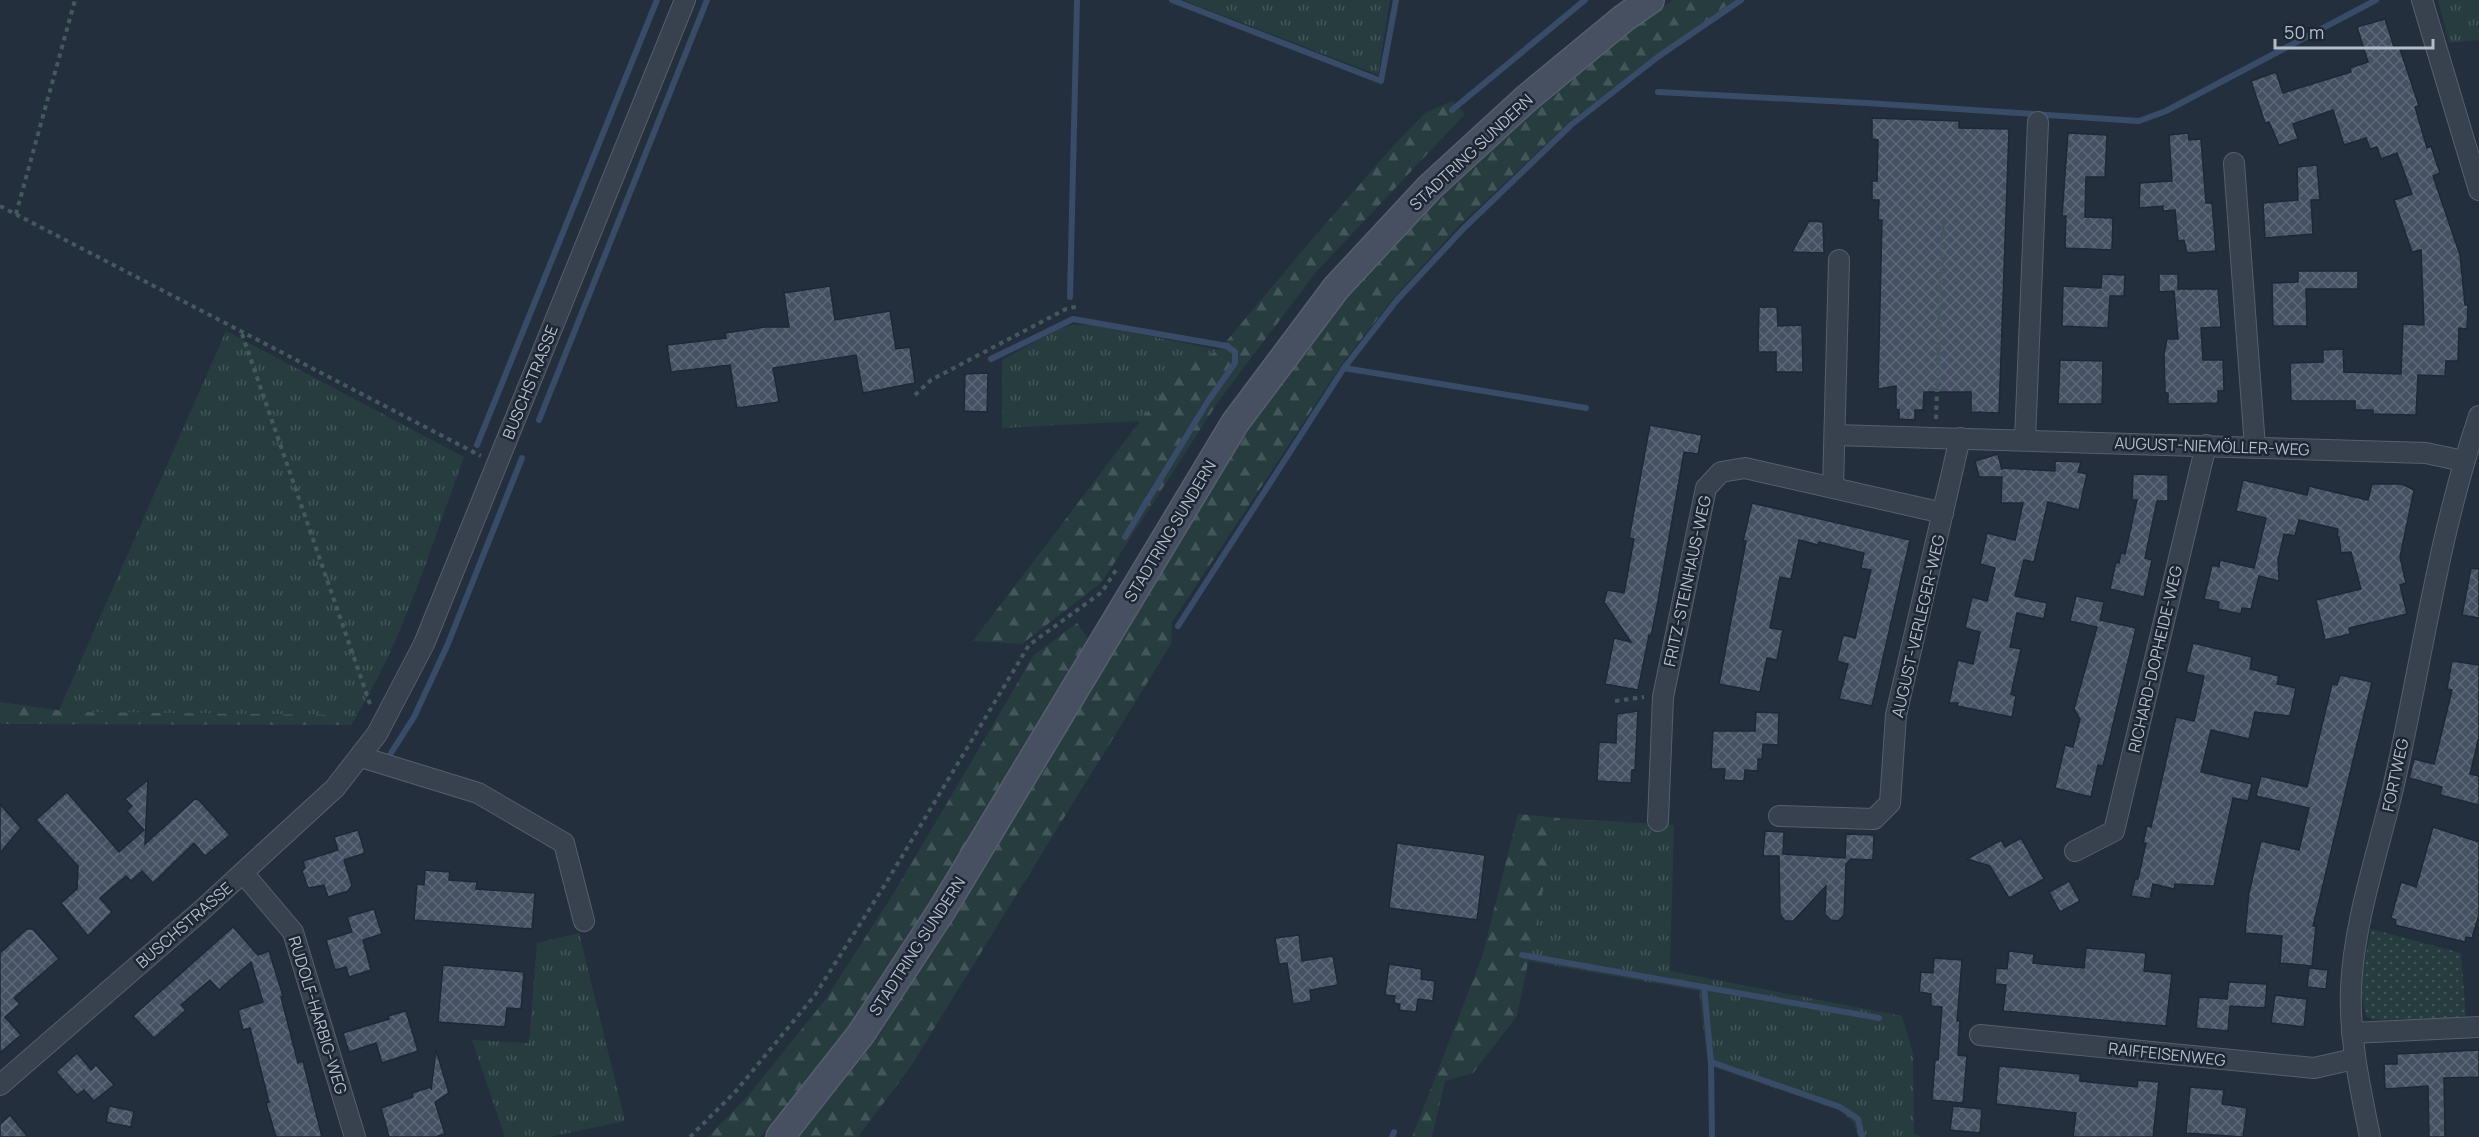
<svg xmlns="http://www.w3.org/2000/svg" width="2479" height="1137" viewBox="0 0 2479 1137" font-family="Manrope,sans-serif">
<defs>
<pattern id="grass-tufts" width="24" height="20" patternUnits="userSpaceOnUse" patternTransform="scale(1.5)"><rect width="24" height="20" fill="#263c3f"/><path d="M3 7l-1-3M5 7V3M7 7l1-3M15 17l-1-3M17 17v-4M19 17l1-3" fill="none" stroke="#435659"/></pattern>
<pattern id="forest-firs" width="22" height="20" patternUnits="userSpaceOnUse" patternTransform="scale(1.5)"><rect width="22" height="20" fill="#263c3f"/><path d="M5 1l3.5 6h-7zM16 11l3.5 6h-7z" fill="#435659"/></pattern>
<pattern id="park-dots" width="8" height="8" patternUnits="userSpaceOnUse" patternTransform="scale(1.5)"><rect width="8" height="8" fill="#263c3f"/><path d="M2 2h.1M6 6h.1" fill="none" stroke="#435659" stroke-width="1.8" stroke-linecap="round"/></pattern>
<pattern id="building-cross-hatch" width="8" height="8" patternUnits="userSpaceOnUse" patternTransform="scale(1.5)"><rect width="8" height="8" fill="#455162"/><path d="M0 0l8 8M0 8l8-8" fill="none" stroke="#5d6877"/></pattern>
</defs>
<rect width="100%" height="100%" fill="#242f3e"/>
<!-- grass -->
<g fill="url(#grass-tufts)">
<polygon points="1183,0 1390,0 1378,75"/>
<polygon points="2438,0 2479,0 2479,40 2449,43"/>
<polygon points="1073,325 1093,325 1219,350 1179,370 1142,421 1002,428 1002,360 1058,329"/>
<path d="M226 331 464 457C432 543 405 636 357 715L71 712 59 710Z"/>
<polygon points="1558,818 1674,825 1670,971 1902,1016 1913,1054 1914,1133 1922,1137 1859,1137 1853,1122 1841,1111 1708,1065 1699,991 1528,961"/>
<polygon points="579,933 625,1121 549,1137 505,1137 472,1040 529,1043 537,943"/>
</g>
<!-- forest -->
<g fill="url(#forest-firs)">
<polygon points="1673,0 1735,0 1658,54 1568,123 1459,226 1397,294 1344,361 1172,622 1171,644 911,1066 858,1137 799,1137 878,1037 1238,445 1340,303 1438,196 1531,109 1630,30"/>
<polygon points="1452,101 1465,114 1316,272 1218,402 1102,582 1022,644 973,641 1179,370 1219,350 1302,251 1394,145 1425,113"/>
<path d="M1077 623 1089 640C990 812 894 989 760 1137H708L748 1096 825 1000 897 888 1034 655Z"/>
<polygon points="0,702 71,712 357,715 351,725 0,724"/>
<polygon points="1518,814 1558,818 1517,1016 1473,1073 1445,1081 1432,1137 1412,1137 1482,957"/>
</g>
<!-- park -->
<polygon fill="url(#park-dots)" points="2371,929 2461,953 2466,1018 2373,1020 2366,1016 2360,988"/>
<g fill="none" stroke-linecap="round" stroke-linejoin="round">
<!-- stream -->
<g stroke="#394c67" stroke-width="6">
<polyline points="1172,0 1381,81 1396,0"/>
<polyline points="1658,92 1866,103 2139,121 2166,111 2376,0"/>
<polyline points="1452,110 1585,0"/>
<polyline points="1070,297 1077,0"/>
<polyline points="991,359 1073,319 1227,346 1235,352 1235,363 1208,401 1125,537"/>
<polyline points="1344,368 1586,408"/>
<polyline points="539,420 707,0"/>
<polyline points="477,445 657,0"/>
<polyline points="1178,626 1344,368 1397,300 1463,229 1571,125 1659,56 1741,0"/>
<polyline points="391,753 414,717 447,646 522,458"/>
<polyline points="1522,955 1879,1018"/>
<polyline points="1704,987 1711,1062 1712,1137"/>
<polyline points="1711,1062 1840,1107 1858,1119 1862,1137"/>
<polyline points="1392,1137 1394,1132"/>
</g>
</g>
<!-- building -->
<g fill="url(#building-cross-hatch)" stroke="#1f2835" stroke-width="1.5">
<polygon points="2385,19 2394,47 2399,46 2419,106 2415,107 2427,148 2431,146 2440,173 2433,176 2460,255 2465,305 2468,305 2467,329 2459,328 2458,361 2446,361 2445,376 2418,375 2416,415 2373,414 2373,410 2355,410 2355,401 2291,401 2290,363 2323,362 2323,350 2343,349 2344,372 2401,374 2403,324 2424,325 2421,250 2412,252 2394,200 2412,194 2397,153 2381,159 2377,147 2370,149 2366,138 2344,145 2333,110 2293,124 2298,139 2279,145 2269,122 2265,123 2251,81 2276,72 2283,93 2351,72 2350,68 2368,62 2357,27"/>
<polygon points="1872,118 1959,121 1959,128 2009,129 1999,413 1971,412 1971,392 1924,392 1923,410 1915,410 1915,420 1899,419 1899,410 1896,409 1896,386 1878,389 1882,220 1878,220 1879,200 1872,200 1872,181 1877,181 1878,140 1872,139"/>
<polygon points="2068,133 2107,135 2105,177 2086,177 2085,217 2113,218 2112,250 2065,248 2066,216 2062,216"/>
<polygon points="2188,133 2189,140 2201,139 2206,203 2212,203 2216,251 2187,253 2184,240 2178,241 2175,210 2163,211 2163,206 2139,208 2140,183 2172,181 2169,135"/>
<polygon points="2317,165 2320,200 2311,200 2313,234 2265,238 2263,203 2298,200 2297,167"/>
<polygon points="1809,221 1823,222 1824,253 1792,252"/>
<polygon points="2298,271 2358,271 2358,289 2306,289 2307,326 2273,326 2272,283 2298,282"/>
<polygon points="2102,274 2125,275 2124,296 2110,296 2108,328 2062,326 2063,286 2101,288"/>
<polygon points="2159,274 2178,274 2178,289 2218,289 2221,327 2201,328 2203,360 2223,360 2224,391 2218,391 2218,403 2168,404 2168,393 2165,393 2164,354 2167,339 2178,339 2174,291 2159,292"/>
<polygon points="830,286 835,320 890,311 896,349 910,347 915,383 863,393 856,355 773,368 779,402 737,408 730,365 671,372 667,345 726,338 725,333 765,327 789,327 784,293"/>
<polygon points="1759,307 1777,307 1778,326 1802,325 1803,372 1776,372 1776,352 1758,352"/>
<polygon points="2060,360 2103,361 2102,404 2058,404"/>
<polygon points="988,373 987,412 964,411 965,374"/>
<polygon points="1650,425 1702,435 1698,454 1684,452 1658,601 1651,636 1649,635 1638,690 1605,684 1614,638 1631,642 1604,602 1607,590 1624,593 1634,539 1629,538"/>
<polygon points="1998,454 2002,470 2002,468 2055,471 2055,461 2081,462 2078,472 2087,474 2079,510 2048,502 2034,562 2024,560 2015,596 2047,603 2044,619 2017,613 2010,647 2021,649 2011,694 2016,696 2012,717 1957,706 1958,703 1949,703 1958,660 1973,664 1980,632 1965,628 1972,597 1987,601 1995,568 1980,564 1987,533 2015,540 2023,503 2001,503 2002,477 1979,477 1975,461"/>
<polygon points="2133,474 2168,475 2168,501 2157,501 2145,558 2152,560 2144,597 2110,589 2116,562 2119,563 2121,553 2125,554 2137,500 2132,500"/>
<polygon points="2243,480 2307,495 2309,486 2368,500 2372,484 2402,484 2414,490 2400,557 2406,583 2400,585 2407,614 2349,628 2350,634 2325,640 2316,600 2361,589 2351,552 2341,553 2339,537 2337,537 2338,529 2299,520 2295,536 2284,534 2278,560 2279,581 2259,576 2251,609 2242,608 2241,614 2218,609 2219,602 2204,599 2212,565 2219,567 2220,560 2254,568 2266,518 2236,511"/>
<polygon points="1752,503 1910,540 1872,706 1839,699 1848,664 1837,661 1843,635 1855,638 1871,570 1861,568 1864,553 1819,542 1818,545 1799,540 1791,579 1780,577 1770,628 1783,630 1777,660 1767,658 1760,692 1719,684 1746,541 1743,541"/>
<polygon points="2471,568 2479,569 2479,618 2462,615"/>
<polygon points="2076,596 2104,602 2100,620 2136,628 2103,766 2098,765 2091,797 2055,788 2065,745 2073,747 2080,719 2074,709 2097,627 2070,621"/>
<polygon points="2193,643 2252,657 2250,669 2279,676 2277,684 2296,688 2290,716 2255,712 2249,739 2211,730 2201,772 2252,784 2248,801 2233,798 2214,886 2175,884 2174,889 2153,884 2150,899 2131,896 2135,879 2138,879 2146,843 2143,843 2147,826 2151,827 2176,717 2194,721 2204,676 2186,672"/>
<polygon points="2452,661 2479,665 2479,737 2470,774 2479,776 2479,805 2440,795 2442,787 2409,778 2414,759 2434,764 2452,690 2447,689"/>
<polygon points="2340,675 2372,682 2313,926 2316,926 2312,966 2280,963 2282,936 2245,933 2249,893 2261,841 2299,850 2309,808 2256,796 2261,776 2307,787 2332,684 2337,685"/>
<polygon points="1638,711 1635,770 1632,770 1631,783 1597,781 1599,742 1616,743 1617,714"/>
<polygon points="1756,712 1779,713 1778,745 1763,744 1762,759 1758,759 1758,771 1745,770 1744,781 1724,780 1725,769 1711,769 1713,731 1755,731"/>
<polygon points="148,780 145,844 195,799 199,800 230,835 205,856 194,843 153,883 142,871 131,881 126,876 100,898 112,912 88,936 61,903 77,889 78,866 36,820 67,792 119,852 144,830 127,811 132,806 125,799"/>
<polygon points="0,804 21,828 0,853"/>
<polygon points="2433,827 2479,842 2479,915 2472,938 2466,937 2465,942 2395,925 2396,920 2391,918 2401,882 2416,887"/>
<polygon points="358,830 365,853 344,860 352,885 348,891 328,897 324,885 308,888 302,871 305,868 303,861 338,850 334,837"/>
<polygon points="1765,831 1784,832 1783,854 1845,858 1846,834 1874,835 1873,860 1851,859 1846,864 1844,915 1838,921 1831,920 1825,914 1826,886 1793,921 1785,921 1780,914 1779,856 1763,856"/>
<polygon points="2021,838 2044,879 2009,898 1990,866 1967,859 2001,840 2005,847"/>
<polygon points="1397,843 1485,855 1477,920 1389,908"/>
<polygon points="425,870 450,872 449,880 477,882 476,889 535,893 532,929 414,920 417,884 424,885"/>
<polygon points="2069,881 2080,901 2060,912 2049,892"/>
<polygon points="374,909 382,934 363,940 371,970 349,977 346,967 335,970 326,940 352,932 347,917"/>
<polygon points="233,927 258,955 269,951 283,996 281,997 298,1063 303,1061 322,1137 276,1137 266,1103 269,1102 250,1028 243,1030 238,1010 263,1002 251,962 219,990 210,980 181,1005 186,1010 154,1038 133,1016"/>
<polygon points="27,929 33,929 59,959 14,998 20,1004 5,1017 21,1035 0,1053 0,953"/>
<polygon points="1299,935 1302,961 1333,956 1338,985 1310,990 1311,1001 1293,1004 1287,963 1279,964 1275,938"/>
<polygon points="2086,948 2146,953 2144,971 2172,974 2166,1026 2003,1011 2006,985 1995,984 1996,968 2007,969 2009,951 2034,954 2033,963 2084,968"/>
<polygon points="1934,958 1962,960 1957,1021 1960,1021 1958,1055 1967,1056 1963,1103 1932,1100 1935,1060 1938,1060 1942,1007 1931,1006 1931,994 1919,992 1921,972 1933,973"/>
<polygon points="1389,964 1422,969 1421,979 1435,981 1433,1001 1418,999 1416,1012 1399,1010 1400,1004 1394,1003 1395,996 1385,995"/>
<polygon points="443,965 524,972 521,1009 507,1008 505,1027 438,1022"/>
<polygon points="2309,968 2328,970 2326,989 2307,987"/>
<polygon points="2229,982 2267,984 2265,1008 2230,1006 2228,1031 2196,1028 2199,997 2227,999"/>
<polygon points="2275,995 2307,999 2304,1027 2271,1023"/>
<polygon points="406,1011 418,1051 382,1063 376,1043 349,1052 343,1033 389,1019 388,1016"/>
<polygon points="436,1050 449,1093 435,1102 445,1134 435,1137 389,1137 381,1108 413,1097 412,1093 431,1087 431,1090"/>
<polygon points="2479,1050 2479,1077 2444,1078 2445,1137 2429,1137 2428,1086 2385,1089 2384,1064 2397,1064 2397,1054"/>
<polygon points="77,1053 91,1070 96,1065 114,1085 94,1101 84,1090 77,1095 56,1072"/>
<polygon points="1999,1066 2080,1074 2080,1081 2137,1087 2138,1080 2159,1082 2153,1137 2073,1137 2076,1113 1996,1104"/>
<polygon points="2190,1087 2224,1090 2222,1104 2247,1108 2243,1137 2186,1133"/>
<polygon points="109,1106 134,1111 131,1127 106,1122"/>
<polygon points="1953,1106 1982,1109 1980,1133 1950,1130"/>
<polygon points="10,1115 28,1137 0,1137 0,1124"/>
</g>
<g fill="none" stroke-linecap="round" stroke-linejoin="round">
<!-- street casing -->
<g stroke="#565f6c" stroke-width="22">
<g id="street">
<polyline points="2422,0 2479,190"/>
<polyline points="2234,163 2255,447"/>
<polyline points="1835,435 2426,453 2463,461"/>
<polyline points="2025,440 2038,122"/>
<polyline points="1833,487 1839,260"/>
<polyline points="361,757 478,793 564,843 584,921"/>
<polyline points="1779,816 1874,819 1890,803 1896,715 1960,438"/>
<polyline points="1658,821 1663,697 1706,488 1721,472 1745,468 1943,513"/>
<polyline points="2075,851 2114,831 2206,445"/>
<polyline points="243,873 293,932 355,1137"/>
<polyline points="2352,1033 2479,1027"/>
<polyline points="1980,1035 2314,1068 2354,1059"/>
<polyline points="0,1085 202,910 335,788 377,734 424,644 685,0"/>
<path d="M2370 1137C2360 1087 2349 1039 2351 988 2354 919 2379 850 2394 784 2422 661 2438 535 2479 416"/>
</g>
</g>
<!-- secondary casing -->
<g stroke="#565f6c" stroke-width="30">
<polyline id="secondary" points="780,1137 861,1034 942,910 1235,423 1336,288 1430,187 1527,98 1624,18 1650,0"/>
</g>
<!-- path -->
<g stroke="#44595c" stroke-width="4" stroke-dasharray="4.5 4.5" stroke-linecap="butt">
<polyline points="0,206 481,456"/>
<polyline points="16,214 75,0"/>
<polyline points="242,334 370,704"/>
<polyline points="915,395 931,380 1066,309 1079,306"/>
<polyline points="1936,419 1943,222"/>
<polyline points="1615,701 1644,697"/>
<polyline points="690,1137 736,1091 815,995 886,883 1029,645 1102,592 1116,570"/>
</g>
<!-- street -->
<use href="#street" stroke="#38414e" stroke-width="20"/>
<!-- secondary -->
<use href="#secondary" stroke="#465061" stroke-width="27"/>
</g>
<g text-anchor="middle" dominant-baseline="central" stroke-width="5" stroke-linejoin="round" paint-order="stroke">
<!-- street labels -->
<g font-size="16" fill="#b4bcc9" stroke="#1d2633">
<text transform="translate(1471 152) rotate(-43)">STADTRING SUNDERN</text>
<text transform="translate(530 382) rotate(-68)">BUSCHSTRASSE</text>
<text transform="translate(2212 446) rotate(2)">AUGUST-NIEMÖLLER-WEG</text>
<text transform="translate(1170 531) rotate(-59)">STADTRING SUNDERN</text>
<text transform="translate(1687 581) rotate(-78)">FRITZ-STEINHAUS-WEG</text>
<text transform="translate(1918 626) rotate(-77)">AUGUST-VERLEGER-WEG</text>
<text transform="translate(2155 659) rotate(-77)">RICHARD-DOPHEIDE-WEG</text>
<text transform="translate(2395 775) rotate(-78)">FORTWEG</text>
<text transform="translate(184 925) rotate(-41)">BUSCHSTRASSE</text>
<text transform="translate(917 946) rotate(-57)">STADTRING SUNDERN</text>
<text transform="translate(318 1015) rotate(73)">RUDOLF-HARBIG-WEG</text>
<text transform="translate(2167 1054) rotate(6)">RAIFFEISENWEG</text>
</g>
</g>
<!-- scale -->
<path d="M2275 39v9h158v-9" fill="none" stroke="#b4bcc9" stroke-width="3"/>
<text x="2284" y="39" font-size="18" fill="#b4bcc9" stroke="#1d2633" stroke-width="4.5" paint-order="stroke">50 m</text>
</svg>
